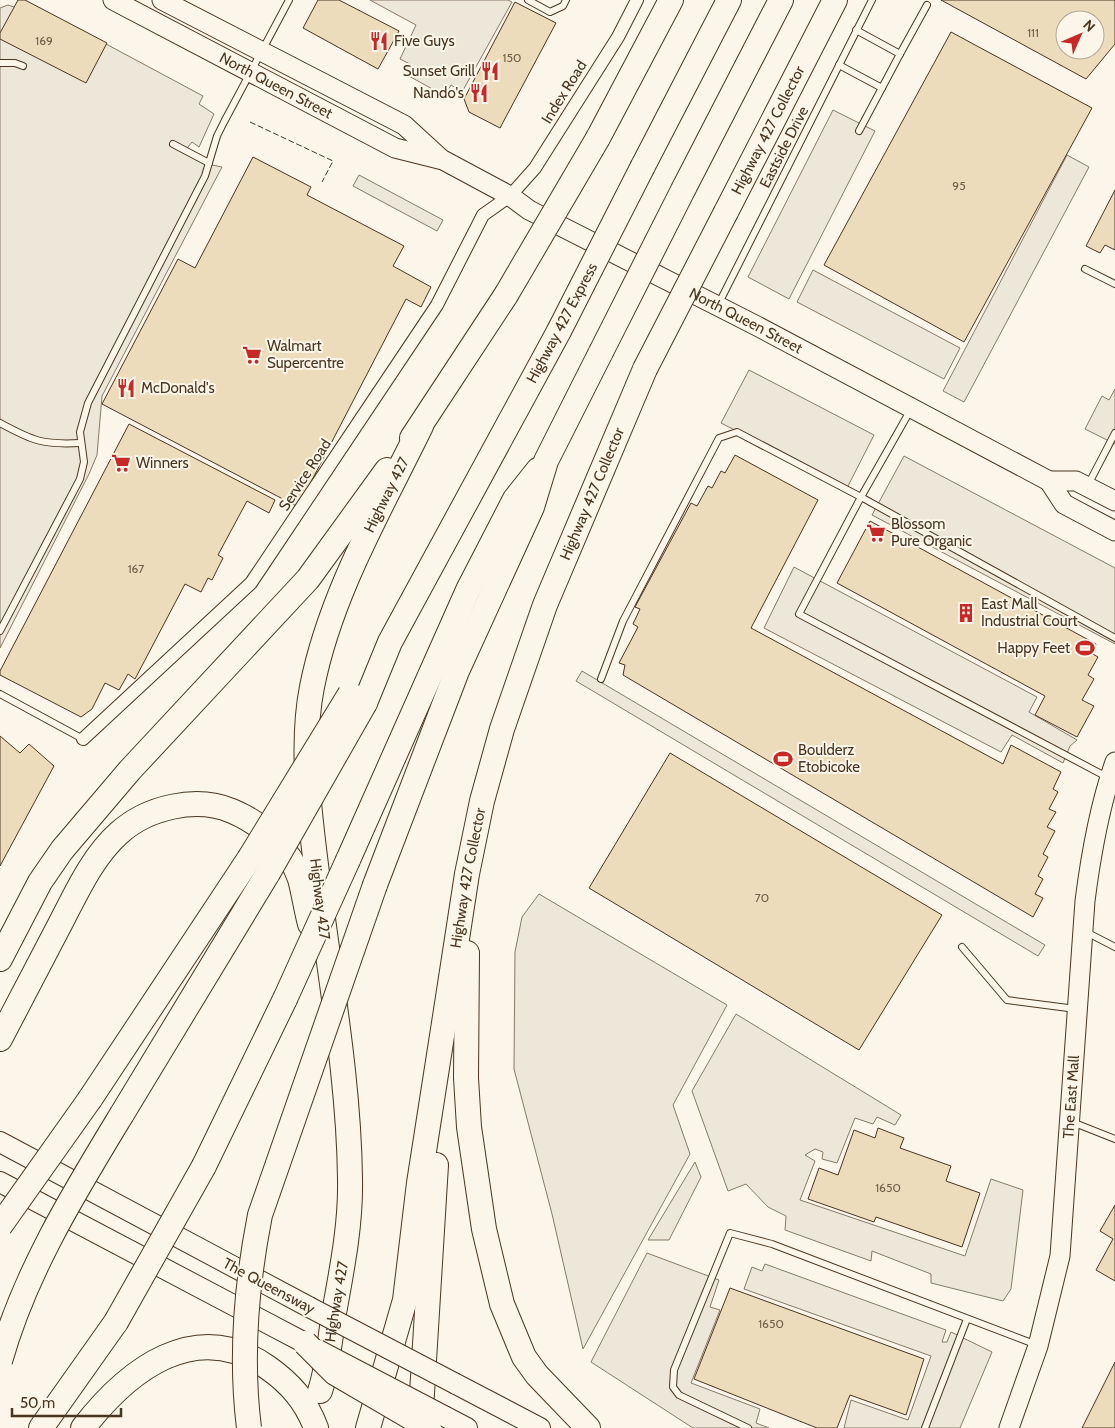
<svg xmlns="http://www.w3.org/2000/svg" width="1115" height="1428" viewBox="0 0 1115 1428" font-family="Cabin,sans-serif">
<rect width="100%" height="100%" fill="#fbf6e9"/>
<!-- parking -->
<g fill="#ede7d9" stroke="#887966">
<polygon points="24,0 203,96 199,104 214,114 199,147 192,142 184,152 207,164 222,167 102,396 97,455 89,474 0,648 0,8 8,5 14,7"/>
<polygon points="370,0 508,0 512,2 462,92 451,85 445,96 407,75 412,65 400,59 416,25"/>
<polygon points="833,110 875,131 789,299 748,277"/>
<polygon points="1067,155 1089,167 964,402 943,391"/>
<polygon points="359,175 443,220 437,231 353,186"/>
<polygon points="813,270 960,348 944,379 797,302"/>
<polygon points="749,370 874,435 847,488 721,423"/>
<polygon points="1115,389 1115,444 1085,429 1102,396 1109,400"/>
<polygon points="904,456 1115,568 1115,644 872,515"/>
<polygon points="794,567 1037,697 1029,712 1077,740 1070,746 1063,763 1012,735 1001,752 764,628"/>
<polygon points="582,671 1045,945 1038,956 576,681"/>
<polygon points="539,894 727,1005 673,1105 690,1154 583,1349 552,1214 514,1069 515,952 522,917"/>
<polygon points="736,1014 901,1115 895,1125 877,1117 873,1124 855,1118 837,1163 822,1159 823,1152 815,1149 805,1155 815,1161 800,1200 965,1256 991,1179 1023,1190 1011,1289 1003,1301 931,1283 931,1274 872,1251 871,1261 785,1230 786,1216 768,1207 746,1184 728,1191 692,1091"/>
<polygon points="695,1162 701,1177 669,1240 648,1240"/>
<polygon points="647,1253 719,1280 710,1307 720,1310 691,1383 760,1409 756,1423 769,1428 693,1428 591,1362"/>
<polygon points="765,1264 946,1330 942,1342 947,1342 951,1332 992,1352 960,1428 844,1428 851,1400 908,1420 931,1356 744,1289 752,1267 762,1271"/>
</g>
<!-- building -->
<g fill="#ecdcbc" stroke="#4a3520" fill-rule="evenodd">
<polygon points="18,0 25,0 107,43 86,83 0,39 0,33"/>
<polygon points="318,0 339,0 399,31 378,69 303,28"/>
<path d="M941 0H1115V44L1086 79ZM1065 20H1095V50H1065Z"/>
<polygon points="515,2 556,23 500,128 469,112 464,99"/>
<polygon points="951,32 1092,108 964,342 824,265"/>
<polygon points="253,157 311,187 307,195 404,246 393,266 431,287 421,307 406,299 298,507 102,404 178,259 195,268"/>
<polygon points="1115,190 1115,250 1105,245 1100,253 1086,246"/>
<polygon points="129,424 275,500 269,513 247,501 218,555 223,558 212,580 208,578 201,592 185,584 135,679 128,674 119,690 105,683 92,709 81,717 0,675 0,671"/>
<polygon points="735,455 818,500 751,628 1003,764 1011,745 1061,772 1053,789 1058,792 1049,809 1056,812 1047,827 1055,831 1043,854 1048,857 1038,876 1043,879 1035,894 1043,898 1033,917 623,675 625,665 619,663 638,627 633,624 640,609 635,607 691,503 697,506 708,486 712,488 721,471 725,473"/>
<polygon points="870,521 1096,644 1091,653 1098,657 1088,675 1094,679 1082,700 1094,706 1077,737 1035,715 1045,696 837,583"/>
<polygon points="0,736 20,753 29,744 54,766 0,866"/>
<polygon points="670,753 942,915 859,1050 589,888"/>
<polygon points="878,1128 904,1138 900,1148 951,1166 946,1181 980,1193 962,1247 876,1217 874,1222 808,1199 819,1168 838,1175 854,1130 875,1138"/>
<polygon points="1115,1205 1115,1281 1096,1270 1113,1239 1100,1231"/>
<polygon points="730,1288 924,1359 906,1415 850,1395 837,1428 817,1428 694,1379"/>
<polygon points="1115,1362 1115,1428 1082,1428"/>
</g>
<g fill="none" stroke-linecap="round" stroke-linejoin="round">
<!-- lane casing -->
<g stroke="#4a3520" stroke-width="8">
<g id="lane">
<polyline points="528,0 550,12 563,6 566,0"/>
<polyline points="856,30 900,54 859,131"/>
<polyline points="900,54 927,5"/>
<polyline points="0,63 15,63 23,66"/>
<polyline points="839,65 882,88"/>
<polyline points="173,144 209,163"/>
<polyline points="1085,269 1115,284"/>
<polyline points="718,305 872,0"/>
<polyline points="910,411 861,497 799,614 1107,777"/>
<path d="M0 423C33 441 43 445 80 443"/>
<polyline points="1088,485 1115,433"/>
<polyline points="0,631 80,479 84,462 80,432 88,403 205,176 217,136 224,122 289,0"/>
<polyline points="601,679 623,621 719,438 737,432 861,497 1115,638"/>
<polyline points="0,694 83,739"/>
<polyline points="1086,932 1115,947"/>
<polyline points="962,947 1007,1000 1076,1009"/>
<polyline points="1072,1122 1115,1139"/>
<polyline points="748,1428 679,1395 673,1387 674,1370 730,1233 772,1244 1037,1345"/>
<polyline points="925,1428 967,1319"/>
</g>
</g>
<!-- street casing -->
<g stroke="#4a3520" stroke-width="14">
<polyline id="street" points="83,739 251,583 437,305 483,215 510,196 535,168 618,37 637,0"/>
</g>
<!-- secondary casing -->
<g stroke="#4a3520" stroke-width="21">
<g id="secondary">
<path id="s1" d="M113 0 395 148 443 160 510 196 529 210 757 326 1049 481 1064 504 1115 531"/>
<polyline points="162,0 404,125 440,158"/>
<polyline points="1049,481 1076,481 1115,501"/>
<path id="s2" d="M1009 1428 1038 1346 1060 1256 1085 901C1091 854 1099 807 1115 762"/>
</g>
</g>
<!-- primary casing -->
<g stroke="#4a3520" stroke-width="22">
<g id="primary">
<polyline points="0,1142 309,1307"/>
<polyline points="0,1182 305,1343"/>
<polyline points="456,1384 540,1428"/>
<polyline points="446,1417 467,1428"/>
</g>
</g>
<!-- highway casing -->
<g stroke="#4a3520" stroke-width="26">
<g id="highway">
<polyline points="598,138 671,0"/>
<polyline points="643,166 729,0"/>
<polyline points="684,188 781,0"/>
<path id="s3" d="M726 212 835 0"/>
<polyline points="412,438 506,295"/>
<polyline points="365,703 390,642 559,331"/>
<polyline points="348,860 468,590 515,499 538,470"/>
<polyline points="375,885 457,671 532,507 546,461 601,352"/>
<polyline points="467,953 466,1078 469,1127 484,1229 502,1304 524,1357 537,1375 588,1428"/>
<polyline points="0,959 40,882 62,850 130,770 308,579 387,470"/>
<path d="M0 1039C19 1002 39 965 58 928 75 896 91 858 119 833 148 807 196 796 232 811 261 823 290 849 300 879 304 894 306 909 310 924"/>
<polyline points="90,1099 249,859"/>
<polyline points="122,1114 268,873"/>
<polyline points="204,1166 285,999"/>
<path id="s4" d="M320 1391C328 1367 330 1338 334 1313 342 1269 351 1224 350 1179 349 1085 332 990 320 896 312 832 299 752 312 687 330 595 380 510 421 426"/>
<polyline points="420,1426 436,1165"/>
<polyline points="41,1428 116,1322"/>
<path d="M83 1428C128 1370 195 1317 267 1367 290 1383 306 1401 316 1428"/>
<path id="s5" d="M368 1428 405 1300 419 1183 444 1023 467 874 482 801 502 729 545 605 645 369"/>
</g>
</g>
<!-- lane -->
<use href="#lane" stroke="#fbf6e9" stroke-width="6"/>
<!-- street -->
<use href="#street" stroke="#fbf6e9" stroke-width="12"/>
<!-- secondary -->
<use href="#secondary" stroke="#fbf6e9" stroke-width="19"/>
<!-- primary -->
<use href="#primary" stroke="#fbf6e9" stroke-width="20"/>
<!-- highway -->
<use href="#highway" stroke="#fbf6e9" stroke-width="24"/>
<!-- primary-bridge casing -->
<g stroke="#4a3520" stroke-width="22" stroke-linecap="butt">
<g id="primary-bridge">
<polyline points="309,1307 456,1384"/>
<polyline points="318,1350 446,1417"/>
</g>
</g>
<!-- highway-bridge casing -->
<g stroke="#4a3520" stroke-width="26" stroke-linecap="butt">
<g id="highway-bridge">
<polyline points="506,295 598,138"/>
<polyline points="559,331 643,166"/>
<polyline points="601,352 684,188"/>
<polyline points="645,369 726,212"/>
<polyline points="249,859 350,694"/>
<polyline points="268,873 365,703"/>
<polyline points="285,999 348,860"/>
<polyline points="0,1226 90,1099"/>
<polyline points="116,1322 204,1166"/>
<polyline points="305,1343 335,1373 429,1428"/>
<path d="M0 1361C25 1272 74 1193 122 1114"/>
<path d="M249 1428C240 1356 246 1286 260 1215L375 885"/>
</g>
</g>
<!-- primary-bridge -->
<use href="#primary-bridge" stroke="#fbf6e9" stroke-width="20"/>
<!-- highway-bridge -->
<use href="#highway-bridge" stroke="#fbf6e9" stroke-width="24"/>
<!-- fence -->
<polyline stroke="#4a3520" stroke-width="1" stroke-dasharray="6 2.5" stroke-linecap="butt" points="250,122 333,161 322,182"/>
</g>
<!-- icons -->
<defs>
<g id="restaurant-bare" transform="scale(1.5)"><path d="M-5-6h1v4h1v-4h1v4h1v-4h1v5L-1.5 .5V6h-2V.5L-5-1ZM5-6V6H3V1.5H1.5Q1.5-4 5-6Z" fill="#c62828" stroke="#fbf6e9" stroke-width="2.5" paint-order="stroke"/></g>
<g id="supermarket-bare" transform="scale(1.5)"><path d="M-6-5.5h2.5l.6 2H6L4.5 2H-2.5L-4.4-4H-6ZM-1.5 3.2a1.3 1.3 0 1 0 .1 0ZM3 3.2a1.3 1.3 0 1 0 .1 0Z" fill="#c62828" stroke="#fbf6e9" stroke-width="2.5" paint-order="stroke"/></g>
<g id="building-bare" transform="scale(1.5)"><path d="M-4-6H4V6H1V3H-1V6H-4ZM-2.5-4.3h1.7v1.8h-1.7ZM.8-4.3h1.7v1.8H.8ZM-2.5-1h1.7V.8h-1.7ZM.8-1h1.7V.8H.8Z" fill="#c62828" stroke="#fbf6e9" stroke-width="2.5" paint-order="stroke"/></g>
<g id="stadium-bare" transform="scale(1.5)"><path d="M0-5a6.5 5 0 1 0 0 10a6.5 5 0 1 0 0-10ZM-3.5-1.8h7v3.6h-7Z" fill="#c62828" stroke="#fbf6e9" stroke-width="2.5" paint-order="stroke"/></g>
</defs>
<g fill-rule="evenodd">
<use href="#restaurant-bare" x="379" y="41"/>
<use href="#restaurant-bare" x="490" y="71"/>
<use href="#restaurant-bare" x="479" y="93"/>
<use href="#supermarket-bare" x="252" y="355"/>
<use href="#restaurant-bare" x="126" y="388"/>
<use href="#supermarket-bare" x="121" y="463"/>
<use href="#supermarket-bare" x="876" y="533"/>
<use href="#building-bare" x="966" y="613"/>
<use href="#stadium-bare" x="1085" y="648"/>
<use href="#stadium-bare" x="783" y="759"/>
</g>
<g text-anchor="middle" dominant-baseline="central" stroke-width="4" stroke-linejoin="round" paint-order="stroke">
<!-- number labels -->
<g font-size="12" fill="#725f47">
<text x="1033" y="32">111</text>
<text x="44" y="40">169</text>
<text x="512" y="57">150</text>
<text x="959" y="185">95</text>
<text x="136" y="568">167</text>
<text x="762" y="897">70</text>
<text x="888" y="1187">1650</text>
<text x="771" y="1323">1650</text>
</g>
<!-- poi labels -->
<g font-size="15" fill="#4a3520" stroke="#fbf6e9" text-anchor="start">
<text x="394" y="41">Five Guys</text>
<text x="475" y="71" text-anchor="end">Sunset Grill</text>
<text x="464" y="93" text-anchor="end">Nando's</text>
<text x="267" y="346">Walmart<tspan x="267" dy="17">Supercentre</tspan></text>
<text x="141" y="388">McDonald's</text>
<text x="136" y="463">Winners</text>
<text x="891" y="524">Blossom<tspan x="891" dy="17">Pure Organic</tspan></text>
<text x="981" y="604">East Mall<tspan x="981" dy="17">Industrial Court</tspan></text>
<text x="1070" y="648" text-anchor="end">Happy Feet</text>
<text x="798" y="750">Boulderz<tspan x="798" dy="17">Etobicoke</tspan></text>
</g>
<!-- street labels -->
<g font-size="15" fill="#4a3520" stroke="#fbf6e9">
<text stroke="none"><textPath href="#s1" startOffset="184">North Queen Street</textPath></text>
<text transform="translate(564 92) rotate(-58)">Index Road</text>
<text stroke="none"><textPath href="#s3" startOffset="92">Highway 427 Collector</textPath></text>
<text transform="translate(784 147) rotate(-63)">Eastside Drive</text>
<text stroke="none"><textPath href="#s1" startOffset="711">North Queen Street</textPath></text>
<text transform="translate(562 323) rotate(-62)">Highway 427 Express</text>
<text transform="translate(305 475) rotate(-57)">Service Road</text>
<text stroke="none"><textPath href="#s4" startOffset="916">Highway 427</textPath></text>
<text stroke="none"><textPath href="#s5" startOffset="965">Highway 427 Collector</textPath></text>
<text stroke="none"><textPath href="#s5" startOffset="560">Highway 427 Collector</textPath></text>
<text transform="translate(320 899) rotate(83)">Highway 427</text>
<text stroke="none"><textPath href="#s2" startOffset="339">The East Mall</textPath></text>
<text transform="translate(269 1286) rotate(28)">The Queensway</text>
<text stroke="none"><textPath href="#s4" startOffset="91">Highway 427</textPath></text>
</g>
</g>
<!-- north arrow -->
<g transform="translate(1080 35) rotate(45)"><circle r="24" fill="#fbf6e9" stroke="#b4a999"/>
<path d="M0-4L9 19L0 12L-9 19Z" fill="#c62828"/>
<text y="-8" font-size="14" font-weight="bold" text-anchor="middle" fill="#4a3520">N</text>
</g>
<!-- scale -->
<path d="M12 1408v8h109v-8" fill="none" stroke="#4a3520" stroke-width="2.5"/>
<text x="20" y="1408" font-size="15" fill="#4a3520" stroke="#fbf6e9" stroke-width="4" paint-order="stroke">50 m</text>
</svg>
